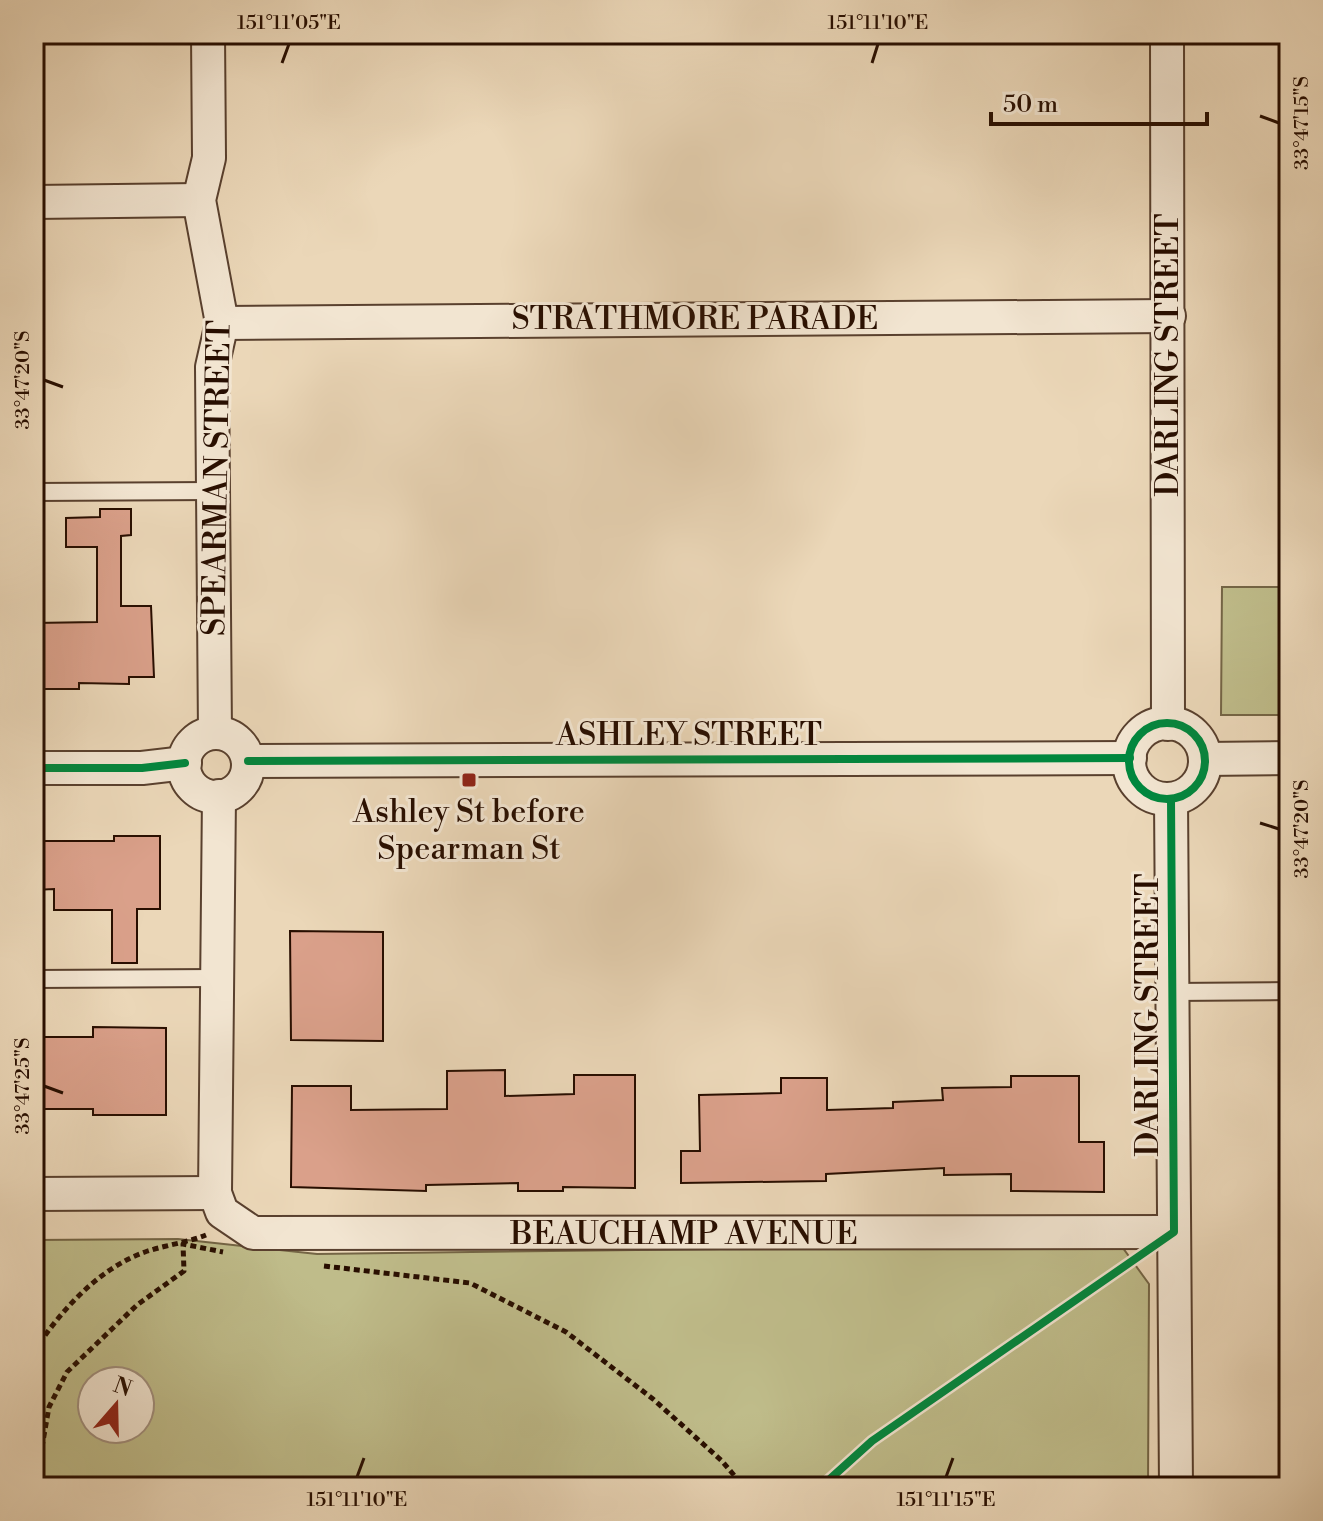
<svg xmlns="http://www.w3.org/2000/svg" width="1323" height="1521" viewBox="0 0 1323 1521" font-family="'Libre Bodoni',serif">
<rect width="100%" height="100%" fill="#ebd7b8"/>
<filter id="stains"><feTurbulence type="fractalNoise" baseFrequency=".0025" numOctaves="4"/><feColorMatrix values="0 0 0 0 .2 0 0 0 0 .09 0 0 0 0 .02 0 0 0 .5 -.17"/></filter>
<radialGradient id="worn" r=".72"><stop offset=".6" stop-color="#630" stop-opacity="0"/><stop offset="1" stop-color="#630" stop-opacity=".3"/></radialGradient>
<!-- green -->
<g fill="#bfbc8a" stroke="#746545" stroke-width="2" fill-rule="evenodd">
<polygon points="1222,587 1286,587 1285,715 1221,715"/>
<path d="M178 1239 317 1254 1120 1244 1149 1284 1148 1487H34V1240ZM92 1381H140V1429H92Z"/>
</g>
<!-- building -->
<g fill="#daa08a" stroke="#280e00" stroke-width="2">
<polygon points="100,509 131,509 131,535 121,536 121,606 151,606 154,677 129,677 129,684 79,683 79,689 34,689 34,623 97,622 97,547 66,547 66,518 100,517"/>
<polygon points="114,836 160,836 160,909 137,909 137,963 112,963 112,910 54,910 54,889 34,890 34,841 114,841"/>
<polygon points="290,931 383,932 383,1041 291,1040"/>
<polygon points="93,1027 166,1028 166,1115 93,1115 93,1109 34,1109 34,1037 93,1037"/>
<polygon points="505,1070 505,1096 574,1094 574,1075 635,1075 635,1188 563,1187 563,1191 518,1191 518,1183 426,1185 426,1191 291,1187 292,1086 351,1086 351,1110 447,1109 447,1071"/>
<polygon points="1011,1076 1079,1076 1079,1142 1104,1142 1104,1192 1011,1191 1011,1174 944,1175 944,1168 826,1174 826,1181 681,1183 681,1151 700,1151 699,1095 781,1093 781,1078 827,1078 827,1110 893,1108 893,1102 943,1100 942,1088 1011,1087"/>
</g>
<g fill="none" stroke-linecap="round" stroke-linejoin="round">
<!-- lane casing -->
<g stroke="#59402e" stroke-width="20">
<g id="lane">
<polyline points="34,492 213,491"/>
<polyline points="34,979 217,978"/>
<polyline points="1172,992 1289,991"/>
</g>
</g>
<!-- street casing -->
<g stroke="#59402e" stroke-width="36">
<g id="street">
<polyline points="208,34 209,158 199,200 222,323 212,367 215,733"/>
<polyline points="1167,34 1168,724"/>
<polyline points="34,202 199,200"/>
<polyline points="222,323 1169,316"/>
<circle cx="1167" cy="761" r="38"/>
<circle cx="216" cy="765" r="32"/>
<polyline points="1205,759 1289,758"/>
<polyline points="248,761 1130,758"/>
<polyline points="34,768 142,768 185,763"/>
<polyline points="219,796 215,1193 222,1212 253,1233 1174,1232"/>
<polyline points="1171,799 1176,1487"/>
<polyline points="34,1194 215,1193"/>
</g>
</g>
<!-- path -->
<g stroke="#280e00" stroke-width="5" stroke-dasharray="6 4" stroke-linecap="butt">
<polyline points="324,1266 470,1283 566,1332 653,1399 722,1461 744,1487"/>
<path d="M34 1352C59 1312 99 1268 145 1252 165 1245 186 1243 206 1235"/>
<polyline points="35,1487 49,1407 67,1372 137,1305 184,1271 183,1244 223,1252"/>
</g>
<!-- lane -->
<use href="#lane" stroke="#f2e5d1" stroke-width="16"/>
<!-- street -->
<use href="#street" stroke="#f2e5d1" stroke-width="32"/>
<!-- cycleway casing -->
<g stroke="#f2e5d1" stroke-width="13">
<g id="cycleway">
<circle cx="1167" cy="761" r="38"/>
<polyline points="248,761 1130,758"/>
<polyline points="34,768 142,768 185,763"/>
<polyline points="821,1487 872,1441 1174,1232 1171,799"/>
</g>
</g>
<!-- cycleway -->
<use href="#cycleway" stroke="#00873e" stroke-width="8"/>
</g>
<!-- ticks -->
<path fill="none" stroke="#280e00" stroke-width="3" d="M282 63 289 44M872 63 878 44M1260 116 1279 123M44 380 63 387M1260 823 1279 829M44 1086 63 1093M357 1477 364 1458M946 1477 953 1458"/>
<!-- markers -->
<rect fill="#8f2418" stroke="#f2e5d1" stroke-width="3" x="461" y="772" width="16" height="16" rx="4"/>
<g text-anchor="middle" dominant-baseline="central" stroke-width="6" stroke-linejoin="round" paint-order="stroke">
<!-- street labels -->
<g font-size="32" fill="#280e00" stroke="#f2e5d1">
<text x="695" y="319">STRATHMORE PARADE</text>
<text transform="translate(1168 355) rotate(-90)">DARLING STREET</text>
<text transform="translate(217 478) rotate(-89)">SPEARMAN STREET</text>
<text x="689" y="735">ASHLEY STREET</text>
<text transform="translate(1148 1015) rotate(-90)">DARLING STREET</text>
<text x="684" y="1234">BEAUCHAMP AVENUE</text>
</g>
<!-- poi labels -->
<g font-size="32" fill="#280e00" stroke="#f2e5d1">
<text x="469" y="812">Ashley St before<tspan x="469" dy="37">Spearman St</tspan></text>
</g>
</g>
<!-- margin -->
<rect width="1323" height="1521" fill="none" stroke="#ebd7b8" stroke-width="88"/>
<!-- north arrow -->
<g transform="translate(116 1405) rotate(20)"><circle r="38" fill="#f2e5d1" stroke="#a18f7d" stroke-width="2"/>
<path d="M0-6L14 30L0 20L-14 30Z" fill="#8f2418"/>
<text y="-12" font-size="22" font-weight="bold" text-anchor="middle" fill="#280e00">N</text>
</g>
<!-- scale -->
<path d="M991 112v12h216v-12" fill="none" stroke="#280e00" stroke-width="4"/>
<text x="1003" y="112" font-size="24" fill="#280e00" stroke="#f2e5d1" stroke-width="6" paint-order="stroke">50 m</text>
<rect x="44" y="44" width="1235" height="1433" fill="none" stroke="#280e00" stroke-width="3"/>
<g font-size="20" text-anchor="middle" fill="#280e00">
<text x="289" y="29">151°11'05"E</text>
<text x="878" y="29">151°11'10"E</text>
<text transform="translate(1301 123) rotate(-90)" y="7">33°47'15"S</text>
<text transform="translate(22 380) rotate(-90)" y="7">33°47'20"S</text>
<text transform="translate(1301 829) rotate(-90)" y="7">33°47'20"S</text>
<text transform="translate(22 1086) rotate(-90)" y="7">33°47'25"S</text>
<text x="357" y="1506">151°11'10"E</text>
<text x="946" y="1506">151°11'15"E</text>
</g>
<rect width="100%" height="100%" filter="url(#stains)"/>
<rect width="100%" height="100%" fill="url(#worn)"/>
</svg>
